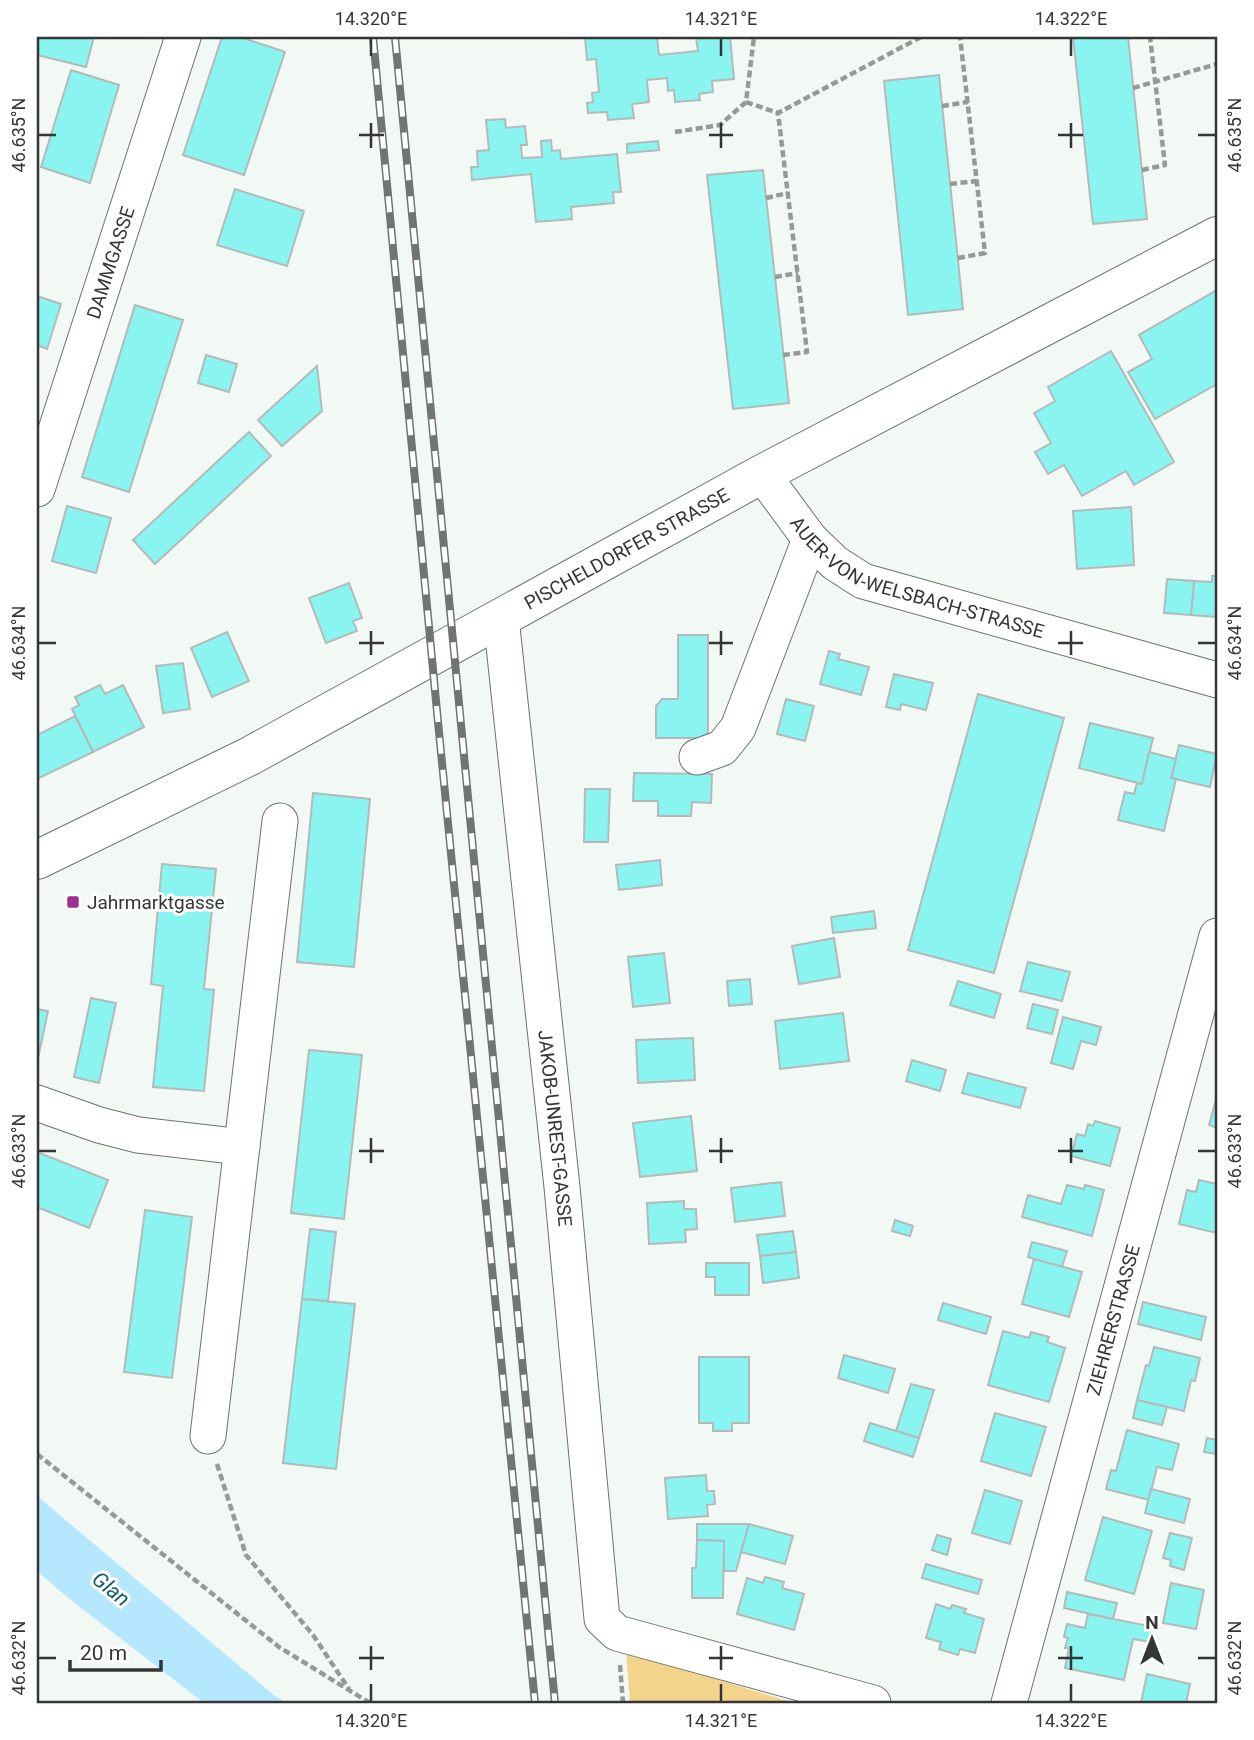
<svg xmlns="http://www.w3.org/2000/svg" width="1254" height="1740" viewBox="0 0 1254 1740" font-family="Roboto,sans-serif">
<rect width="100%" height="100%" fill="#f2f9f4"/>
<!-- green -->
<polygon fill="#f3d48d" points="626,1651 794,1703 630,1703"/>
<!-- water -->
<polygon fill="#b5e8fe" points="37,1496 275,1696 287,1703 204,1703 67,1597 37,1571"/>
<!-- building -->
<g fill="#8af5f0" stroke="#b2bbba" stroke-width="2">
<polygon points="37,37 94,37 86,67 37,55"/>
<polygon points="222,37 240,37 285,52 244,175 183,155"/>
<polygon points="585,37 657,37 659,55 698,51 696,37 730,37 734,79 712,81 713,92 699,94 700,100 675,102 674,90 668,91 667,78 647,80 649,102 632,104 634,118 608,120 607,112 588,113 587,103 593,102 592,93 599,92 596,59 587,60"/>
<polygon points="1073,37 1128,37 1147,219 1093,224"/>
<polygon points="71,70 119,85 90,183 41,167"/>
<polygon points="939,75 963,309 908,315 884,81"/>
<polygon points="505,119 506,128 525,126 527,145 521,145 522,158 542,157 541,141 551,140 552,151 560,150 561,159 617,154 621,192 613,192 614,203 571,207 572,219 536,222 531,174 472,180 471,167 478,167 477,151 489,150 486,120"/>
<polygon points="658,141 659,150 627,153 627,144"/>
<polygon points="763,170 789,403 733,409 707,175"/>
<polygon points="235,189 304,211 287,266 217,245"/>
<polygon points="1217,290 1217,384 1155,419 1128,372 1152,359 1139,335"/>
<polygon points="37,296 61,304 47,349 37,345"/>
<polygon points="135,305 183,320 129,492 82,477"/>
<polygon points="1111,351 1174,462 1134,485 1126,471 1082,496 1064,465 1048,474 1035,452 1051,443 1034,413 1055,401 1048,387"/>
<polygon points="206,355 237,364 229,392 198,383"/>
<polygon points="317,366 322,411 282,446 258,420"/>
<polygon points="249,432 271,456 155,564 133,540"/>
<polygon points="67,506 111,518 96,573 52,561"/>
<polygon points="1131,507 1134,565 1077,569 1073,511"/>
<polygon points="1212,576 1217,576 1217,617 1191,615 1194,581 1212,582"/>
<polygon points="1167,579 1194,581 1191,615 1164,613"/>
<polygon points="349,583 362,618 353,621 357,631 326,643 309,598"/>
<polygon points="227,632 249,681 212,697 191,648"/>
<polygon points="678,635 708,635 708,738 656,738 656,706 662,699 678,699"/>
<polygon points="829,651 840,654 838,659 869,667 861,695 820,684"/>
<polygon points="183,663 190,709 163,713 156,666"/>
<polygon points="894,674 933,683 926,710 901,704 900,710 886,707"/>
<polygon points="100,685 105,694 123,685 144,727 93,752 72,709 79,705 75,697"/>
<polygon points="978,694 1064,718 994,973 908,950"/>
<polygon points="786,699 814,706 805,741 777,734"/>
<polygon points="75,716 93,752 37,779 37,735"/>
<polygon points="1090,723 1153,738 1142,784 1079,768"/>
<polygon points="1179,745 1217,754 1210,787 1171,778"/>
<polygon points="1149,752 1176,759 1171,778 1176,779 1164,831 1118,820 1125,792 1134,794 1137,783 1142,784"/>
<polygon points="634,773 712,774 711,803 692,802 691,816 658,816 658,801 633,801"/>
<polygon points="585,789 610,789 608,842 584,842"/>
<polygon points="313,793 370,799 354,967 297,962"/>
<polygon points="660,860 662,885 619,890 616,865"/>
<polygon points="162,864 216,869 204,989 214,990 204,1091 153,1087 163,986 151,984"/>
<polygon points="874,911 876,928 833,933 831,917"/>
<polygon points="834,938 840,977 799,984 792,946"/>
<polygon points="664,953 670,1003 633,1007 628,957"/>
<polygon points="1028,962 1070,972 1062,1001 1020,991"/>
<polygon points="750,979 752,1004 729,1006 727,981"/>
<polygon points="958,981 1001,994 994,1018 950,1005"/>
<polygon points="91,998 116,1003 99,1083 74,1077"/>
<polygon points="1033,1004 1058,1010 1052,1034 1027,1028"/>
<polygon points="37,1009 48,1011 37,1063"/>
<polygon points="843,1013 849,1061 780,1069 775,1021"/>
<polygon points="1063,1017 1101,1027 1096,1045 1081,1041 1073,1069 1051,1063"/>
<polygon points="693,1038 695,1080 638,1083 636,1040"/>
<polygon points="309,1050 362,1055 344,1219 291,1213"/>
<polygon points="912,1060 946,1070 940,1091 906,1081"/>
<polygon points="968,1073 1026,1088 1020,1108 962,1093"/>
<polygon points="1217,1096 1217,1128 1209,1125"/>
<polygon points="691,1116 697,1171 640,1177 633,1123"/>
<polygon points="1095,1121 1120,1128 1110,1166 1071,1156 1077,1134 1085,1136 1088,1124 1093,1126"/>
<polygon points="37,1152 108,1180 89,1228 37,1207"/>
<polygon points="1199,1180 1217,1184 1217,1233 1179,1224 1187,1190 1196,1192"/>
<polygon points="781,1182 785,1216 735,1222 731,1188"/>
<polygon points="1067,1185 1084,1189 1085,1185 1104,1190 1092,1236 1022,1217 1028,1195 1061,1204"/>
<polygon points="684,1201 684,1209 696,1209 697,1229 685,1230 686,1242 649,1244 647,1203"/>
<polygon points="145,1210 192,1217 172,1378 124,1372"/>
<polygon points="895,1220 913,1226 910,1236 892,1231"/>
<polygon points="310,1229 336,1232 328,1301 302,1299"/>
<polygon points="793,1231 796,1252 760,1256 757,1235"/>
<polygon points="1032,1242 1067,1251 1062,1267 1028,1257"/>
<polygon points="796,1252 799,1278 763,1283 760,1256"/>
<polygon points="1034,1259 1082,1272 1069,1317 1022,1304"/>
<polygon points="706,1263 749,1263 749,1295 715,1295 715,1277 706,1277"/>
<polygon points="302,1299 355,1304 336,1469 283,1463"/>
<polygon points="1143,1302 1206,1317 1201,1340 1138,1324"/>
<polygon points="943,1303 991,1317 986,1334 938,1320"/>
<polygon points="1003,1331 1029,1338 1031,1332 1049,1337 1047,1342 1065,1348 1049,1402 988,1385"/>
<polygon points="1154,1347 1200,1358 1195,1381 1191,1380 1184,1411 1137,1400 1146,1365 1149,1366"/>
<polygon points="844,1355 895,1369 888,1393 838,1378"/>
<polygon points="699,1357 749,1357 749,1423 732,1423 732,1431 713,1431 713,1423 699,1423"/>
<polygon points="911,1384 934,1390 919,1438 896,1431"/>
<polygon points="1137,1400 1167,1407 1162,1425 1133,1418"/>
<polygon points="995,1413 1046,1427 1031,1476 981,1461"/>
<polygon points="870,1423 919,1438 913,1457 864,1441"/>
<polygon points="1127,1430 1179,1444 1172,1470 1157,1467 1149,1500 1106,1489 1111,1470 1116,1471"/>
<polygon points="1207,1438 1217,1440 1217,1454 1204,1452"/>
<polygon points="706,1475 707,1491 714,1491 715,1504 707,1505 708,1516 668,1519 665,1478"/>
<polygon points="1151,1489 1190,1499 1184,1523 1145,1513"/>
<polygon points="985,1490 1022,1501 1010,1544 972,1533"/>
<polygon points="1103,1517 1152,1531 1134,1594 1085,1580"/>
<polygon points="697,1524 749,1524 736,1571 724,1571 724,1541 697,1540"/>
<polygon points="749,1524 793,1536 785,1564 741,1552"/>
<polygon points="1170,1533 1192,1538 1184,1570 1170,1566 1171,1560 1163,1558"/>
<polygon points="937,1535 951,1539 947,1555 932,1550"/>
<polygon points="697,1540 724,1541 723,1598 692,1598 692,1568 696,1568"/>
<polygon points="926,1564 982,1580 978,1594 922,1578"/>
<polygon points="765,1577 784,1582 782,1588 804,1594 794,1630 737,1614 747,1578 763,1583"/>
<polygon points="1171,1583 1204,1590 1196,1629 1163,1623"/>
<polygon points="1067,1592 1117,1603 1113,1619 1064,1608"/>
<polygon points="936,1604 950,1609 952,1605 966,1609 964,1613 984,1619 975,1653 960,1649 958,1655 939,1649 941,1642 926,1638"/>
<polygon points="1088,1614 1154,1627 1151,1642 1133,1639 1124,1680 1065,1668 1069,1648 1065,1648 1068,1638 1064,1637 1067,1624 1085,1628"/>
<polygon points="1147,1674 1190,1684 1186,1703 1141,1703"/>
</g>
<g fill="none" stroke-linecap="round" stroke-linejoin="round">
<!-- minor casing -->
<g stroke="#6d736f" stroke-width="37">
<g id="minor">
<path id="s1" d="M762 474 810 539 835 563 863 581 1217 680"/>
<path id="s2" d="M37 489 183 37"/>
<path id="s3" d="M501 618 562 1187 602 1619 617 1633 873 1703"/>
<polyline points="697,757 722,748 738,728 810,539"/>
<polyline points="37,1103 99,1125 138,1135 242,1147"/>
<polyline points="208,1436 280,821"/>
<path id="s4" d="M1009 1703 1217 936"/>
</g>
</g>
<!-- major casing -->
<g stroke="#6d736f" stroke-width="40">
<g id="major">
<path id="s5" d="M37 860 250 756 762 474 1217 236"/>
</g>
</g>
<!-- path -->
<g stroke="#959a97" stroke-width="4.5" stroke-dasharray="7 3.5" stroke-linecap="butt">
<polyline points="1133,88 1217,64"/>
<polyline points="746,102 778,113"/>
<polyline points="942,106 968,102"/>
<polyline points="675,132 720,125 746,102 754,37"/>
<polyline points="1142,170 1165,165 1150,37"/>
<polyline points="950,184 977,181"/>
<polyline points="766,198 788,193"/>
<polyline points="958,258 985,253 960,37"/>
<polyline points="775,277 798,273"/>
<polyline points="783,355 807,352 778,113 921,37"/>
<polyline points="37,1454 279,1647 370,1703"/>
<polyline points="217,1464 246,1555 313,1635 349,1689"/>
<polyline points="620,1665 623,1703"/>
</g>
<!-- minor -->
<use href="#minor" stroke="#fff" stroke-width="35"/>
<!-- major -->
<use href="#major" stroke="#fff" stroke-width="38"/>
<!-- rail casing -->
<g stroke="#717572" stroke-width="8">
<g id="rail">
<polyline points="373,37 438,722 535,1703"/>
<polyline points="395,37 555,1703"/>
</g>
</g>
<!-- rail -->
<use href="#rail" stroke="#fff" stroke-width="5" stroke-dasharray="16" stroke-linecap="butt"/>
</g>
<!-- ticks -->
<path fill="none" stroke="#343635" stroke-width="2.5" d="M371 38V56M721 38V56M1071 38V56M371 123V148M721 123V148M1071 123V148M38 135H56M359 135H384M709 135H733M1058 135H1083M1198 135H1216M371 631V655M721 631V655M1071 631V655M38 643H56M359 643H384M709 643H733M1058 643H1083M1198 643H1216M371 1138V1163M721 1138V1163M1071 1138V1163M38 1151H56M359 1151H384M709 1151H733M1058 1151H1083M1198 1151H1216M371 1646V1670M721 1646V1670M1071 1646V1670M38 1658H56M359 1658H384M709 1658H733M1058 1658H1083M1198 1658H1216M371 1684V1702M721 1684V1702M1071 1684V1702"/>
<!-- markers -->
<rect fill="#9a3193" stroke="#fff" stroke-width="2.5" x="66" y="895" width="14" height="14" rx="3.5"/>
<g text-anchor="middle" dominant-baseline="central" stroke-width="6" stroke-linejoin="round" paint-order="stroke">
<!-- street labels -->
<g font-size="19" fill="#343635" stroke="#fff">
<text stroke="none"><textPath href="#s2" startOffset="238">DAMMGASSE</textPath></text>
<text stroke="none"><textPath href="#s5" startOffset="667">PISCHELDORFER STRASSE</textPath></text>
<text stroke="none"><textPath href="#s1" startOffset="196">AUER-VON-WELSBACH-STRASSE</textPath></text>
<text stroke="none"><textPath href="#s3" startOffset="513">JAKOB-UNREST-GASSE</textPath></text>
<text stroke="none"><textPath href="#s4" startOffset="397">ZIEHRERSTRASSE</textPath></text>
</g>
<!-- poi labels -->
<g font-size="19" fill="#343635" stroke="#fff" text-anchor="start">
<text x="87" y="902">Jahrmarktgasse</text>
</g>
<!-- water labels -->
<g font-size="21" font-style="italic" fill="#0f5972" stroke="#fff">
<text transform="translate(111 1589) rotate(39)">Glan</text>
</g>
</g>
<!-- border -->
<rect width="1254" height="1740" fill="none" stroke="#ffffff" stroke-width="77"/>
<!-- north arrow -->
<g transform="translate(1152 1639)" stroke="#ffffff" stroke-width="5" paint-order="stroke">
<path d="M0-5L12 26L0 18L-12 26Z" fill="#343635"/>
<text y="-10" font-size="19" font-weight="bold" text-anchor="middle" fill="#343635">N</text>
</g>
<!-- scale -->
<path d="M70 1660v10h91v-10" fill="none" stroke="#343635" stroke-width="3.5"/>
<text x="80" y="1660" font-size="21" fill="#343635" stroke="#ffffff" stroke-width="5" paint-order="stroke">20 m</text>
<rect x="38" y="38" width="1178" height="1664" fill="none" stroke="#343635" stroke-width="2.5"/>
<g font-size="18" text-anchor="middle" fill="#343635">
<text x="371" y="25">14.320°E</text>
<text x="721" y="25">14.321°E</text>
<text x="1071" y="25">14.322°E</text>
<text transform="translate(19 135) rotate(-90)" y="6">46.635°N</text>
<text transform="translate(1235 135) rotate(-90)" y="6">46.635°N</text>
<text transform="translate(19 643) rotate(-90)" y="6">46.634°N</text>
<text transform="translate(1235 643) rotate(-90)" y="6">46.634°N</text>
<text transform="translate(19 1151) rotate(-90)" y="6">46.633°N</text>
<text transform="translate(1235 1151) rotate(-90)" y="6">46.633°N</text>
<text transform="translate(19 1658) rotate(-90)" y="6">46.632°N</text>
<text transform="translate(1235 1658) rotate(-90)" y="6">46.632°N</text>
<text x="371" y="1727">14.320°E</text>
<text x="721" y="1727">14.321°E</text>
<text x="1071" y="1727">14.322°E</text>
</g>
</svg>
